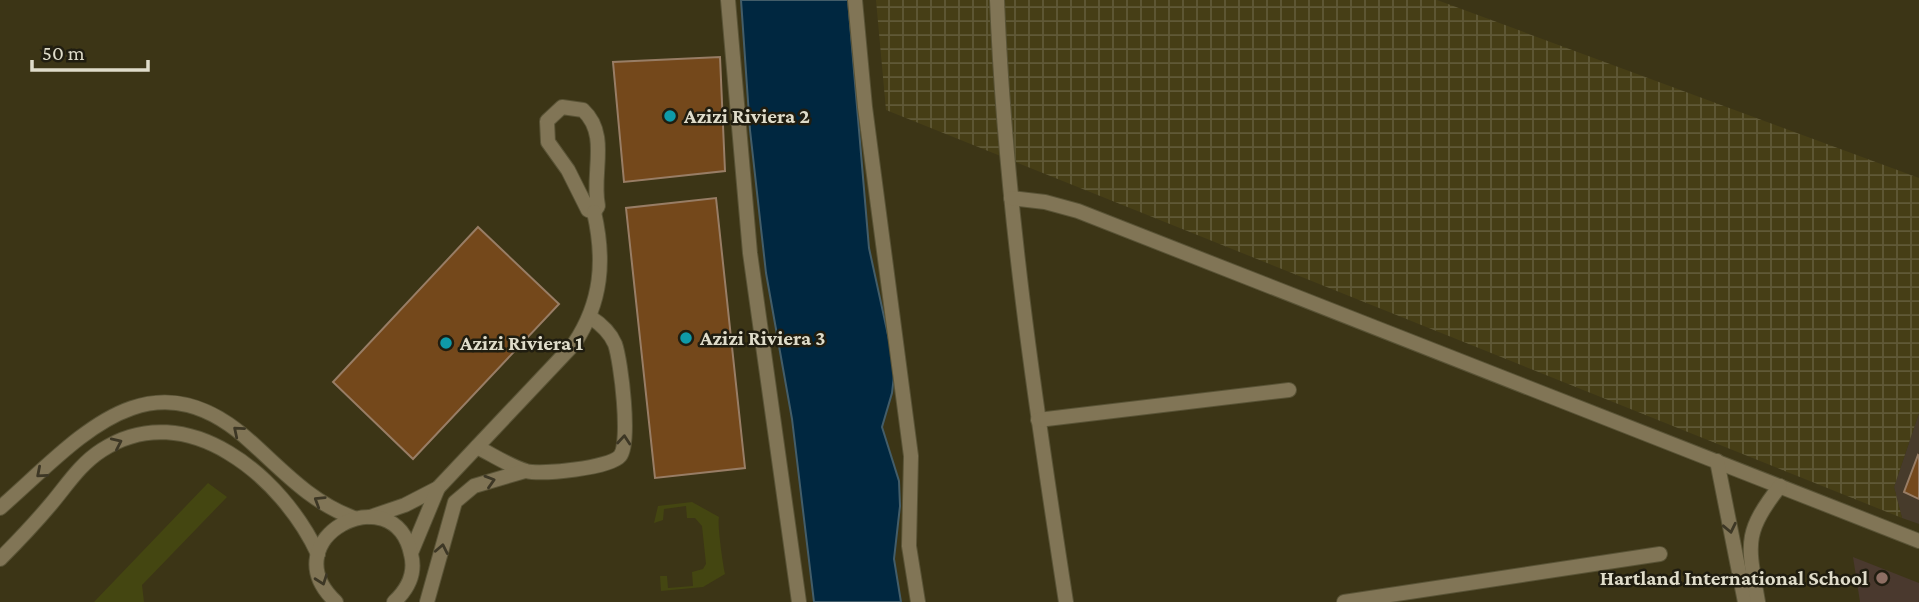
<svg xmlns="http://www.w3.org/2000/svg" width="1919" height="602" viewBox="0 0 1919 602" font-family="'Crimson Pro',serif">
<defs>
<pattern id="industrial-grid" width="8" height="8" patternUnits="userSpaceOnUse" patternTransform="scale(1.75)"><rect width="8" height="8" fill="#463e16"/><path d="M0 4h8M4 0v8" fill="none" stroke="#605937"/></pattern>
</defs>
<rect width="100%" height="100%" fill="#3c3516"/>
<!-- commercial -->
<polygon fill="#473b2b" points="1919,413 1919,524 1902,518 1894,487"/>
<!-- industrial -->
<polygon fill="url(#industrial-grid)" points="876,0 1437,0 1919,178 1919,413 1894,487 1902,518 886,110"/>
<!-- education -->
<polygon fill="#4a392e" points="1853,557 1919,583 1919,602 1860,602"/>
<!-- green -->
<g fill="#444611">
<polygon points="208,483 227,497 142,585 144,602 94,602"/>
<path d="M692 502 719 517C717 524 723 565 725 574L703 587 661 591 660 576H667L668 588 693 586 692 572 703 569 706 564 702 526 695 518H687L686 506 664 509 663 520 654 523 658 506Z"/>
</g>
<!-- water -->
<polygon fill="#002740" stroke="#435d69" stroke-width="2" points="741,0 848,0 869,248 895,367 892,393 882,427 899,481 900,506 894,559 901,602 814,602 792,419 766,273 750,130"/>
<!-- building -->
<g fill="#74481b" stroke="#987d65" stroke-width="2">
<polygon points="720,57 725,171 624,182 613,62"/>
<polygon points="716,198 745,468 655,478 626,208"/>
<polygon points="478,227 559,304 413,459 333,382"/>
<polygon points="1918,455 1919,456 1919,499 1904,492"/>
</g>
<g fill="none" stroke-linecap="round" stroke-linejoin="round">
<!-- minor casing -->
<g stroke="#595336" stroke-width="16">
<g id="minor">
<polyline points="728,0 750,253 799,602"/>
<polyline points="855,0 865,107 911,456 909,546 918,602"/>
<path d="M997 0C1005 202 1035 402 1066 602"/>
<path d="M562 107 583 110C610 135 591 174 598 206L594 212 588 210 568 170 548 142 547 121Z"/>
<polyline points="1011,198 1045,202 1078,211 1919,541"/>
<polyline points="1038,420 1289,390"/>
<path d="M477 447C493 455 509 466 526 471 542 475 610 468 620 456 631 443 621 361 615 344 610 332 601 324 590 317"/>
<polyline points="1717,461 1745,602"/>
<path d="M370 517 405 505 438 488 574 344C602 302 605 260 594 212"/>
<polyline points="411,553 438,488"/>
<polyline points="427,602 455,502 474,486 525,471"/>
<polyline points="1344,602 1660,554"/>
<path d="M1758 602C1748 543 1743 534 1780 486"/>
</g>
</g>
<!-- tertiary casing -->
<g stroke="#595336" stroke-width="16">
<g id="tertiary">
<path d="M0 508C78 440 149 348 252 443 284 472 312 503 354 518"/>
<path d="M0 559C18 541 35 523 51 504 67 485 80 464 102 450 187 395 283 478 318 554"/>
<path d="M336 602C269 539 394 474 411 554 416 573 408 589 394 602"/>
</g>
</g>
<!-- minor -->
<use href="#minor" stroke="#817556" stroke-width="14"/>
<!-- tertiary -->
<use href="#tertiary" stroke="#817556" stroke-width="14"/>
</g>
<!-- one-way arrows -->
<defs><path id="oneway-chevron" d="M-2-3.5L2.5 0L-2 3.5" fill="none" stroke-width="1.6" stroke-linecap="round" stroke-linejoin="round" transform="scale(1.75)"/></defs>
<g stroke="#3d3725">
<use href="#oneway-chevron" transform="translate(238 431) rotate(-140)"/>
<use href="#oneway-chevron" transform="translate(624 440) rotate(-85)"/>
<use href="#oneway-chevron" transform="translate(117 443) rotate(-25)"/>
<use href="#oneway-chevron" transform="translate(41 473) rotate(139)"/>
<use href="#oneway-chevron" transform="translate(490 481) rotate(-17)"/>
<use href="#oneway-chevron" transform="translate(319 501) rotate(-148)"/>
<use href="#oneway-chevron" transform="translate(1730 528) rotate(78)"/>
<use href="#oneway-chevron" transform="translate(442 549) rotate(-79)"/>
<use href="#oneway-chevron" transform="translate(322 580) rotate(70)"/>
</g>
<!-- markers -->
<g fill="#0f9aa8" stroke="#201d10" stroke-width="2.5">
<circle cx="670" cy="116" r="7"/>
<circle cx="686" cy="338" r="7"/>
<circle cx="446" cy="343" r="7"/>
</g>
<circle fill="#8d6e63" stroke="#201d10" stroke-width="2.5" cx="1882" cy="578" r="7"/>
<g text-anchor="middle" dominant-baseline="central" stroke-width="5" stroke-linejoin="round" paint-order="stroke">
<!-- poi labels -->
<g font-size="21" font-weight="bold" fill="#dfdcca" stroke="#201d10" text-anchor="start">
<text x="684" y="116">Azizi Riviera 2</text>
<text x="700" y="338">Azizi Riviera 3</text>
<text x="460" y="343">Azizi Riviera 1</text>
<text x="1868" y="578" text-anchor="end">Hartland International School</text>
</g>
</g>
<!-- scale -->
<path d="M32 60v10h116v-10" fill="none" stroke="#dfdcca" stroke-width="3.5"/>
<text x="42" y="60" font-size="21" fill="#dfdcca" stroke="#201d10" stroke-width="5" paint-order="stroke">50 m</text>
</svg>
